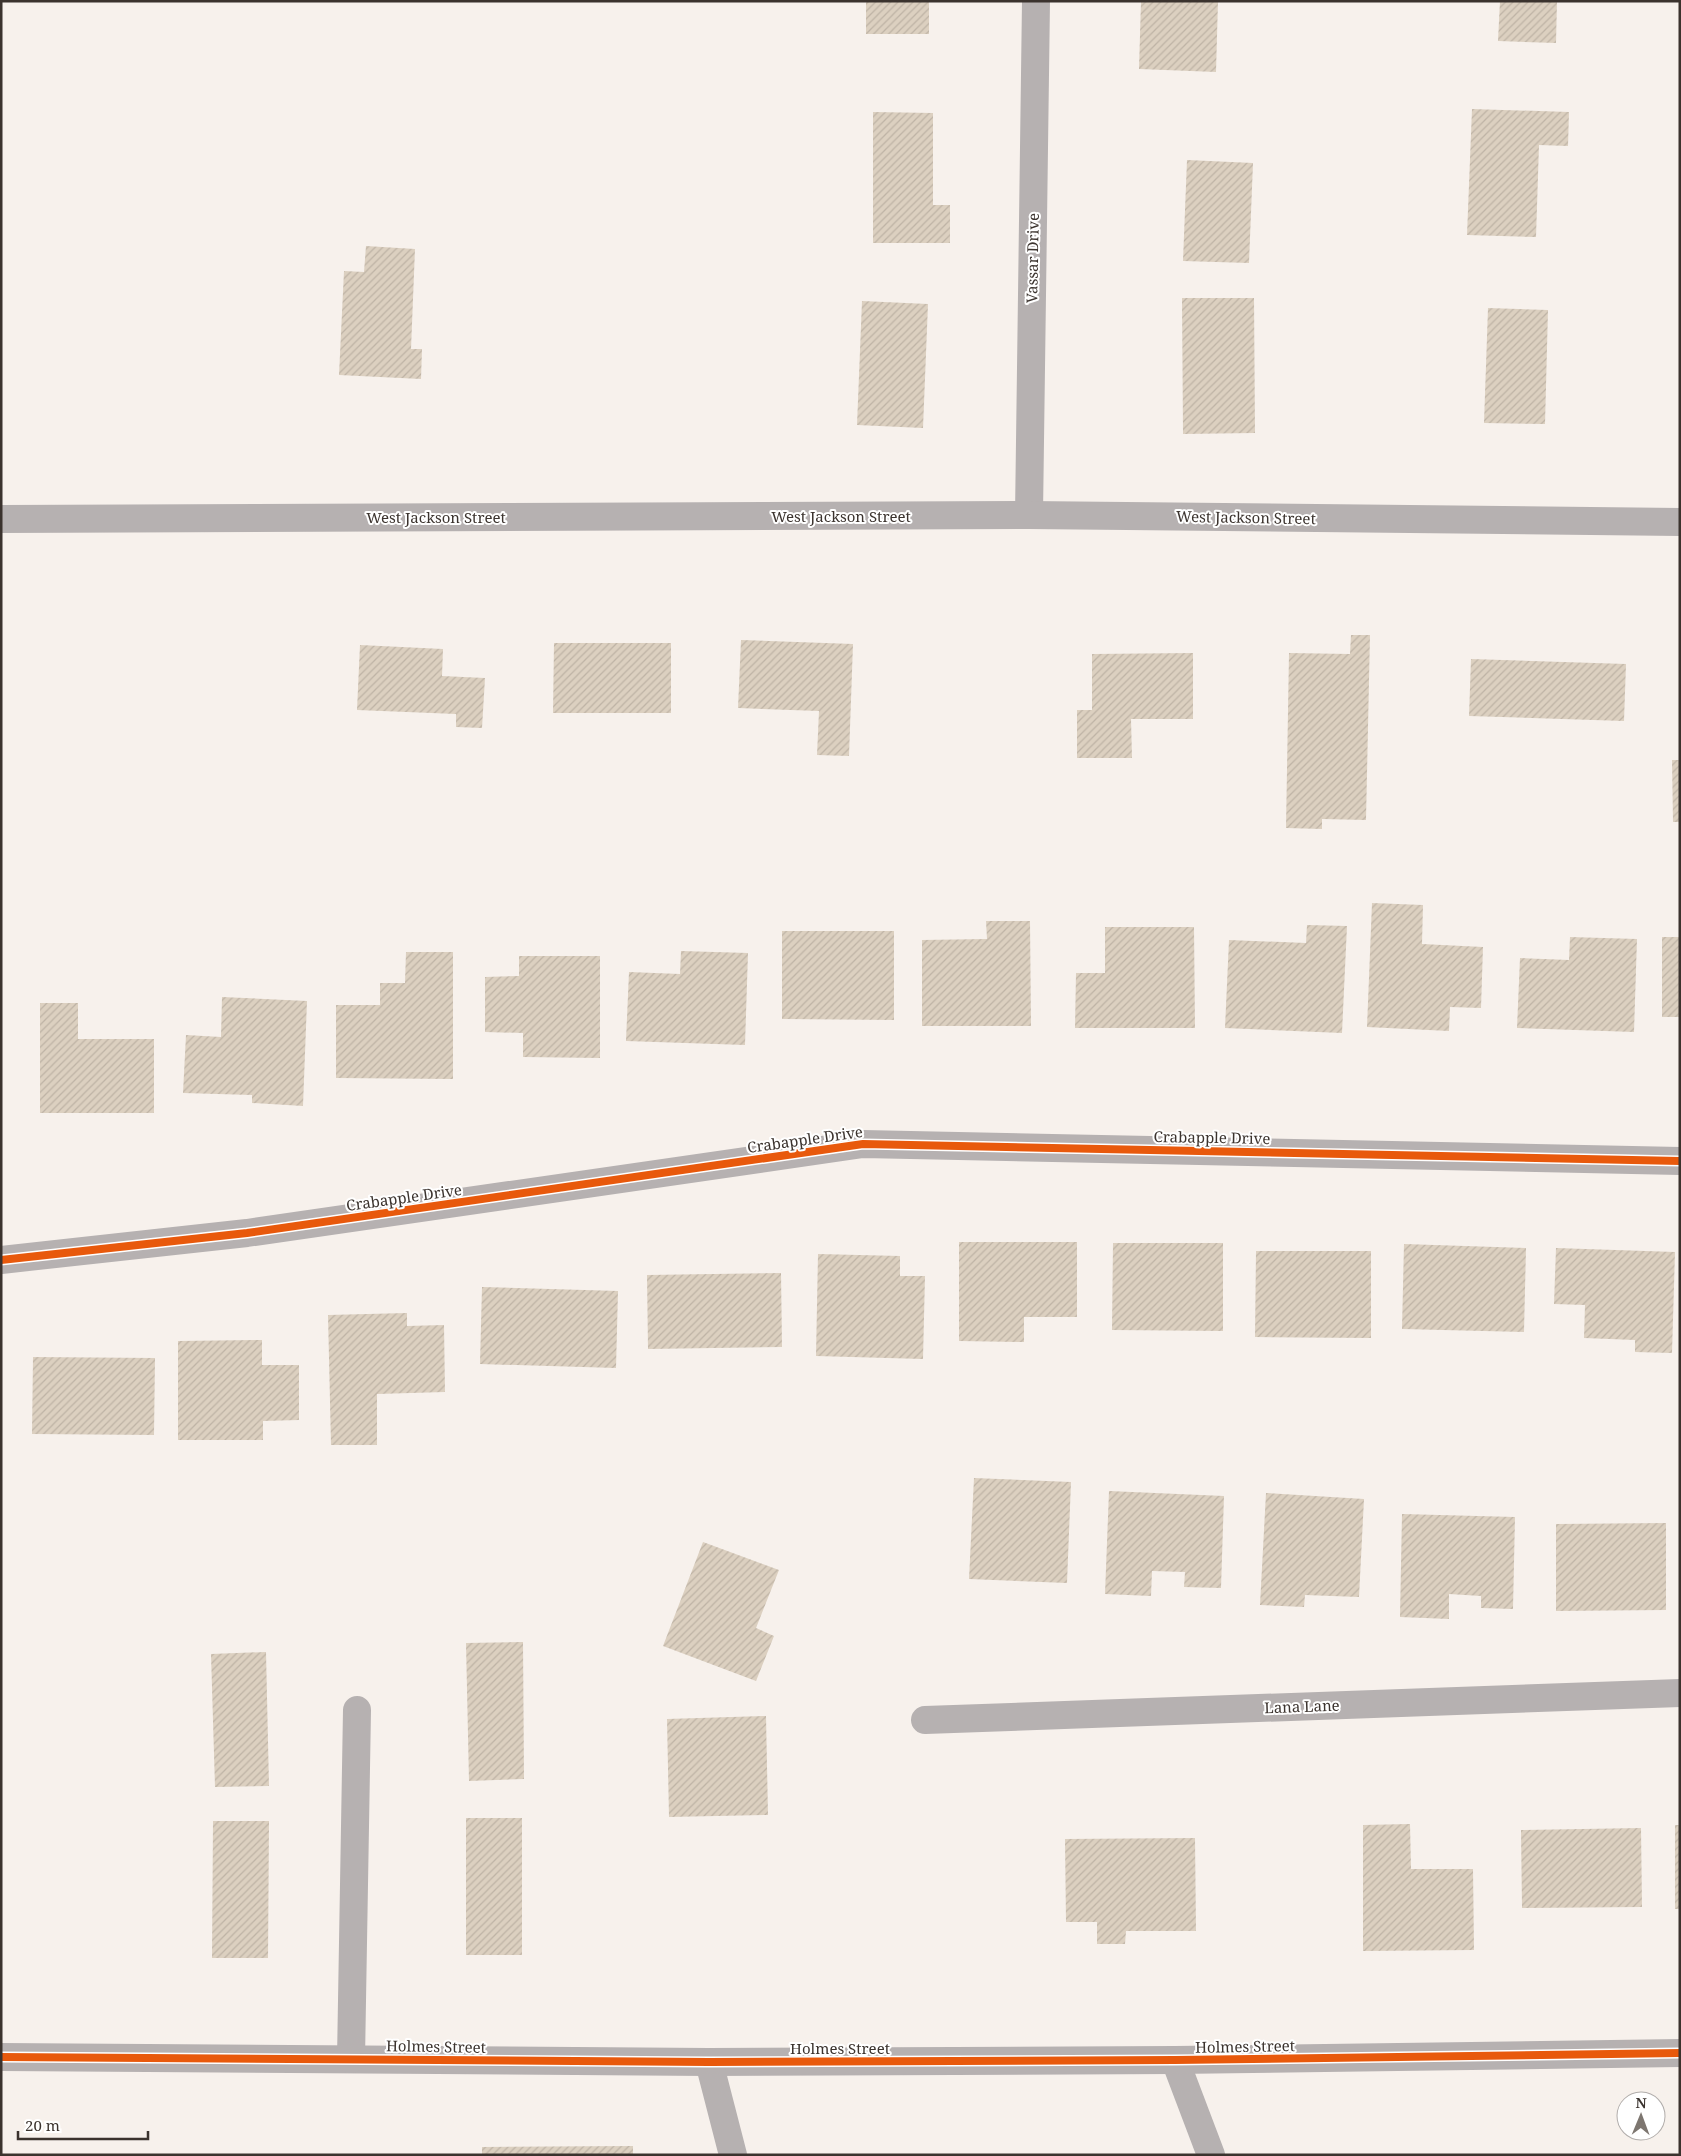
<svg xmlns="http://www.w3.org/2000/svg" width="1681" height="2156" viewBox="0 0 1681 2156" font-family="'Noto Serif',serif">
<defs>
<pattern id="building-hatch" width="6" height="6" patternUnits="userSpaceOnUse" patternTransform="scale(1.25)"><rect width="6" height="6" fill="#dcd0c0"/><path d="M-1 1l2-2M0 6l6-6M5 7l2-2" fill="none" stroke="#beb3a5"/></pattern>
</defs>
<rect width="100%" height="100%" fill="#f7f1ec"/>
<!-- building -->
<g fill="url(#building-hatch)">
<rect x="866" y="1" width="63" height="33"/>
<polygon points="1141,1 1218,1 1216,72 1139,69"/>
<polygon points="1500,1 1557,1 1556,43 1498,41"/>
<polygon points="1472,109 1569,112 1568,146 1539,145 1536,237 1467,235"/>
<polygon points="873,112 933,113 933,205 950,205 950,243 873,243"/>
<polygon points="1187,160 1253,163 1249,263 1183,261"/>
<polygon points="366,246 415,249 411,349 422,349 421,379 339,375 344,271 364,272"/>
<polygon points="1182,298 1254,298 1255,433 1183,434"/>
<polygon points="862,301 928,304 923,428 857,425"/>
<polygon points="1488,308 1548,310 1545,424 1484,423"/>
<polygon points="1351,635 1370,635 1366,820 1322,819 1322,829 1286,828 1289,653 1350,654"/>
<polygon points="741,640 853,644 849,756 817,755 819,711 738,708"/>
<polygon points="554,643 671,643 671,713 553,713"/>
<polygon points="360,645 443,649 442,676 485,678 482,728 456,727 456,714 357,710"/>
<polygon points="1193,653 1193,719 1131,719 1132,758 1077,758 1077,710 1092,710 1092,654"/>
<polygon points="1471,659 1626,664 1624,721 1469,716"/>
<polygon points="1672,760 1680,760 1680,822 1673,822"/>
<polygon points="1372,903 1423,905 1422,944 1483,947 1481,1008 1450,1007 1449,1031 1367,1027"/>
<polygon points="986,921 1030,921 1031,1026 922,1026 922,940 987,939"/>
<polygon points="1307,925 1347,926 1342,1033 1225,1028 1229,940 1306,943"/>
<polygon points="1105,927 1194,927 1195,1028 1075,1028 1076,973 1105,973"/>
<polygon points="782,931 894,931 894,1020 782,1019"/>
<polygon points="1570,937 1637,939 1634,1032 1517,1028 1520,958 1569,960"/>
<rect x="1662" y="937" width="18" height="80"/>
<polygon points="681,951 748,953 745,1045 626,1041 629,972 680,974"/>
<polygon points="406,952 453,952 453,1079 336,1078 336,1005 380,1005 380,983 405,983"/>
<polygon points="519,956 600,956 600,1058 523,1057 523,1033 485,1032 485,977 519,976"/>
<polygon points="222,997 307,1001 303,1106 252,1103 252,1095 183,1093 186,1035 221,1037"/>
<polygon points="40,1003 78,1003 78,1039 154,1039 154,1113 40,1113"/>
<polygon points="959,1242 1077,1242 1077,1317 1024,1317 1024,1342 959,1341"/>
<polygon points="1113,1243 1223,1243 1223,1331 1112,1330"/>
<polygon points="1404,1244 1526,1248 1524,1332 1402,1329"/>
<polygon points="1556,1248 1675,1252 1672,1353 1635,1352 1635,1340 1584,1338 1585,1305 1554,1304"/>
<polygon points="1256,1251 1371,1251 1371,1338 1255,1337"/>
<polygon points="818,1254 900,1256 900,1276 925,1276 923,1359 816,1356"/>
<polygon points="781,1273 782,1347 648,1349 647,1275"/>
<polygon points="482,1287 618,1291 616,1368 480,1364"/>
<polygon points="407,1313 407,1326 444,1325 445,1392 377,1394 377,1445 331,1445 328,1315"/>
<polygon points="262,1340 262,1365 299,1365 299,1420 263,1421 263,1440 178,1440 178,1341"/>
<polygon points="33,1357 155,1358 154,1435 32,1434"/>
<polygon points="974,1478 1071,1482 1067,1583 969,1579"/>
<polygon points="1109,1491 1224,1496 1221,1588 1184,1587 1185,1572 1152,1571 1151,1596 1105,1594"/>
<polygon points="1266,1493 1364,1499 1359,1597 1305,1595 1304,1607 1260,1605"/>
<polygon points="1402,1514 1515,1517 1513,1609 1481,1608 1481,1596 1449,1594 1449,1619 1400,1617"/>
<polygon points="1666,1523 1666,1610 1556,1611 1556,1524"/>
<polygon points="703,1542 779,1570 756,1628 774,1636 756,1681 663,1646"/>
<polygon points="523,1642 524,1779 469,1781 466,1643"/>
<polygon points="266,1652 269,1786 215,1787 211,1654"/>
<polygon points="766,1716 768,1815 669,1817 667,1719"/>
<rect x="466" y="1818" width="56" height="137"/>
<polygon points="213,1821 269,1821 268,1958 212,1958"/>
<polygon points="1410,1824 1411,1869 1473,1869 1474,1950 1363,1951 1363,1825"/>
<rect x="1675" y="1825" width="5" height="84"/>
<polygon points="1641,1828 1642,1907 1522,1908 1521,1830"/>
<polygon points="1195,1838 1196,1931 1126,1931 1125,1944 1097,1944 1097,1922 1066,1922 1065,1839"/>
<polygon points="633,2146 633,2155 482,2155 482,2147"/>
</g>
<g fill="none" stroke-linecap="round" stroke-linejoin="round">
<!-- minor -->
<g stroke="#b6b1b1" stroke-width="28">
<polyline points="1029,515 1036,1"/>
<polyline points="1,519 1029,515 1680,522"/>
<polyline points="1,1260 247,1233 863,1144 1680,1161"/>
<polyline points="925,1720 1680,1693"/>
<polyline points="1,2057 709,2062 1175,2060 1680,2053"/>
<polyline points="351,2059 357,1710"/>
<polyline points="1175,2060 1211,2155"/>
<polyline points="709,2062 733,2155"/>
</g>
<!-- cycleway casing -->
<g stroke="#fff" stroke-width="11">
<g id="cycleway">
<polyline points="1,1260 247,1233 863,1144 1680,1161"/>
<polyline points="1,2057 709,2062 1175,2060 1680,2053"/>
</g>
</g>
<!-- cycleway -->
<use href="#cycleway" stroke="#e8590c" stroke-width="8"/>
</g>
<g text-anchor="middle" dominant-baseline="central" stroke-width="4" stroke-linejoin="round" paint-order="stroke">
<!-- street labels -->
<g font-size="15" fill="#3b332e" stroke="#fff">
<text transform="translate(1032 258) rotate(-89)">Vassar Drive</text>
<text x="841" y="516">West Jackson Street</text>
<text x="436" y="517">West Jackson Street</text>
<text transform="translate(1246 517) rotate(1)">West Jackson Street</text>
<text transform="translate(1212 1137) rotate(1)">Crabapple Drive</text>
<text transform="translate(805 1139) rotate(-8)">Crabapple Drive</text>
<text transform="translate(404 1197) rotate(-8)">Crabapple Drive</text>
<text transform="translate(1302 1706) rotate(-2)">Lana Lane</text>
<text transform="translate(436 2046) rotate(1)">Holmes Street</text>
<text transform="translate(1245 2046) rotate(-1)">Holmes Street</text>
<text x="840" y="2048">Holmes Street</text>
</g>
</g>
<!-- border -->
<rect width="1681" height="2156" fill="none" stroke="#3b332e" stroke-width="5"/>
<!-- north arrow -->
<g transform="translate(1641 2116) rotate(1)"><circle r="24" fill="#ffffff" stroke="#b1adab"/>
<path d="M0-4L9 19L0 12L-9 19Z" fill="#7d7670"/>
<text y="-8" font-size="14" font-weight="bold" text-anchor="middle" fill="#3b332e">N</text>
</g>
<!-- scale -->
<path d="M18 2131v8h130v-8" fill="none" stroke="#3b332e" stroke-width="2.5"/>
<text x="25" y="2131" font-size="15" fill="#3b332e" stroke="#ffffff" stroke-width="4" paint-order="stroke">20 m</text>
</svg>
